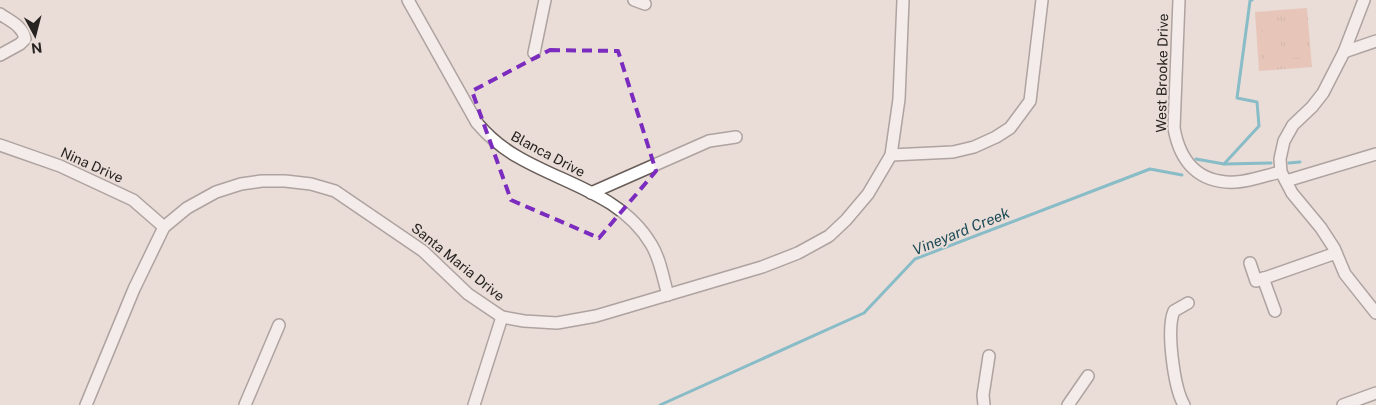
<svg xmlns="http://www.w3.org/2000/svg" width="1376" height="405" viewBox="0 0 1376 405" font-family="'Public Sans',sans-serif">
<defs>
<pattern id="grass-tufts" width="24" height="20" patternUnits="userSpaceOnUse" patternTransform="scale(1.25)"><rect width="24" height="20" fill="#e4ac93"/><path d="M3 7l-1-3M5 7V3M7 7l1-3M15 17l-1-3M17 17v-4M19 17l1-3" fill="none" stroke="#b98c78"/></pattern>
</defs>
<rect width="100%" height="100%" fill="#eaddd8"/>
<!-- grass -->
<polygon fill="url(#grass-tufts)" points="1307,8 1312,67 1259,71 1255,12"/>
<!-- pitch -->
<g fill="#e4ac93">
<polygon points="1303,19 1306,57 1288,58 1285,20"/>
<polygon points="1279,21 1282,58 1265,60 1262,22"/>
</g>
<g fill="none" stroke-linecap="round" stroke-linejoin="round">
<!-- stream -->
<g stroke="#1394b0" stroke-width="3">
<polyline points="1196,159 1224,164 1271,163"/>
<polyline points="1289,163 1300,162"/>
<polyline points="1224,164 1259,126 1257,102 1237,98 1250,1 1252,0"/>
<polyline points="660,405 864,313 915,259 1150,169 1182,175"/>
</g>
<!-- minor casing -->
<g stroke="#685d59" stroke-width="14">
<g id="minor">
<path d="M408 0 477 123C489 137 502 148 518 157 564 184 622 195 651 244 660 258 663 278 668 295"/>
<polyline points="634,0 645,4"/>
<path d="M1179 0 1174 128C1180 162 1199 184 1236 182 1251 181 1266 175 1281 172"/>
<polyline points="1364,0 1344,52 1323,93 1312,107 1293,125 1284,141 1280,159 1281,172 1292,193 1321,228 1334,248 1345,274 1376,313"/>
<path d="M0 14C10 21 23 26 25 39L20 44 0 55"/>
<polyline points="1344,52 1376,41"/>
<polyline points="534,53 545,0"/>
<polyline points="0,145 60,166 133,200 164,227"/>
<polyline points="891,155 953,152 974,147 996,137 1010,128 1030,101 1042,0"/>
<polyline points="1286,181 1376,154"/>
<polyline points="591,193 709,141 736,137"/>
<polyline points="1250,263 1256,281 1336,253"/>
<polyline points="1263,278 1275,311"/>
<polyline points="86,405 134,289 164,227 187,208 216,192 241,184 262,181 285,181 311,184 335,191 423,251 468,294 502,317 524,321 557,323 596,316 762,267 798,253 829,236 846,220 868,194 891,155 899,99 903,0"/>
<polyline points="245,405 279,325"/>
<polyline points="474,405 502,317"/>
<polyline points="984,405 983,395 989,356"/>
<polyline points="1068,405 1088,376"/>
<path d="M1184 405C1174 388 1166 329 1174 311L1188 303"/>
<polyline points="1343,405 1376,393"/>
</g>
</g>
<!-- minor -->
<use href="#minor" stroke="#fff" stroke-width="11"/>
</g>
<!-- marked area -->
<path d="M0 0H1376V405H0ZM550 50 618 51 656 171 599 238 511 200 472 91Z" fill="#eaddd8" fill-opacity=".55" fill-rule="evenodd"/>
<path fill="none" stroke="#7b2cbf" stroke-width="4" stroke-dasharray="10 6" stroke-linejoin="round" d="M550 50 618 51 656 171 599 238 511 200 472 91Z"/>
<g text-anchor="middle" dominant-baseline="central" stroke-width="4" stroke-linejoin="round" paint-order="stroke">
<!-- street labels -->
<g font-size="14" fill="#272321" stroke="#eaddd8">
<text transform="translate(1162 73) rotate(-89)">West Brooke Drive</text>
<text transform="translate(548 154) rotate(28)">Blanca Drive</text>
<text transform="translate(92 165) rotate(24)">Nina Drive</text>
<text transform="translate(458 262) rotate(39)">Santa Maria Drive</text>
</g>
<!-- water labels -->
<g font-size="15" font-style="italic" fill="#1b4b57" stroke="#eaddd8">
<text transform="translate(961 231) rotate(-22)">Vineyard Creek</text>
</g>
</g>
<!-- north arrow -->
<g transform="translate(35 35) rotate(173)" stroke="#eaddd8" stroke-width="4" paint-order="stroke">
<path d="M0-4L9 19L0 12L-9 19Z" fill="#272321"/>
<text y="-8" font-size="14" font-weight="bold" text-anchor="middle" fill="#272321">N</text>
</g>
</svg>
